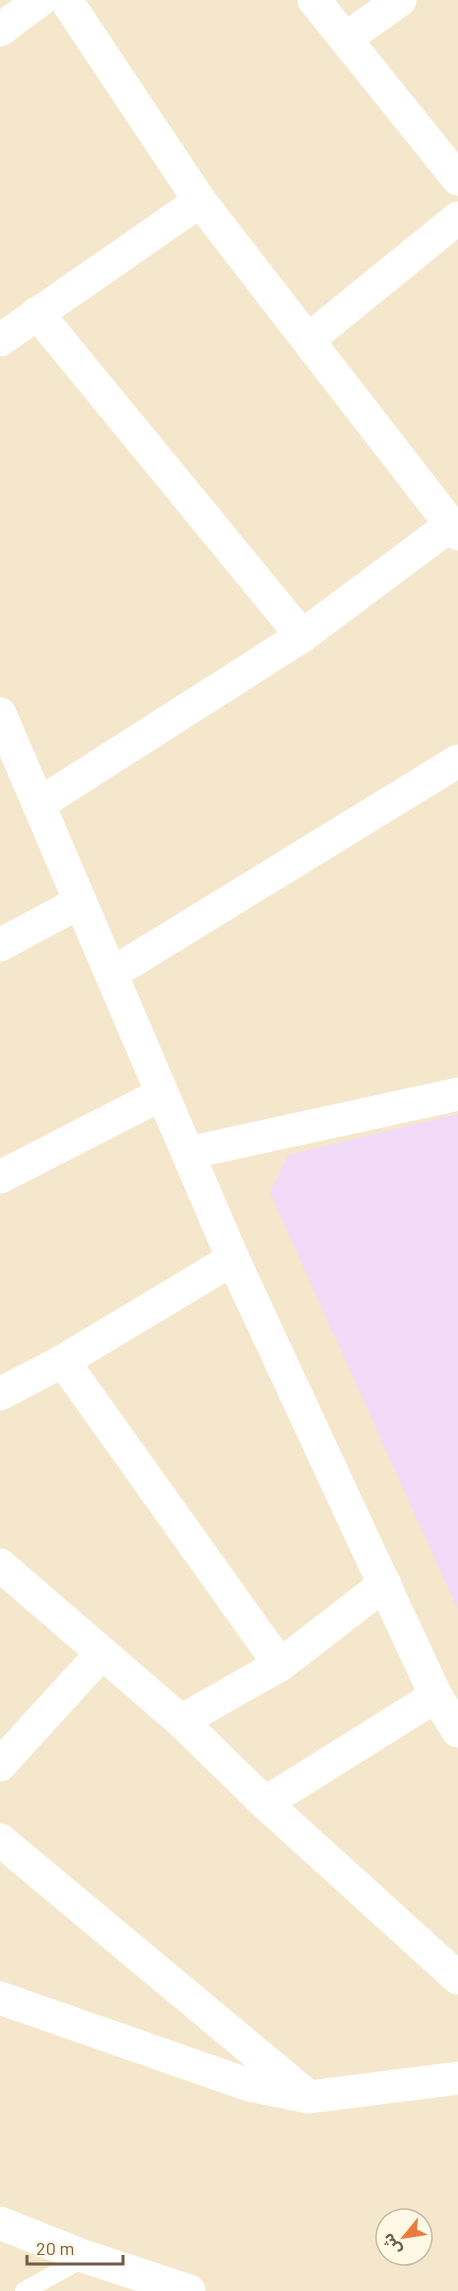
<svg xmlns="http://www.w3.org/2000/svg" width="458" height="2291" viewBox="0 0 458 2291" font-family="Barlow,'Noto Sans Arabic',sans-serif">
<rect width="100%" height="100%" fill="#fcf4de"/>
<!-- residential -->
<path fill="#f4e7cc" fill-rule="evenodd" d="M0 0H458V2291H0ZM386 2219H422V2255H386Z"/>
<!-- education -->
<polygon fill="#f1dbf8" points="458,1114 458,1610 270,1193 288,1155"/>
<g fill="none" stroke-linecap="round" stroke-linejoin="round">
<!-- lane -->
<polyline stroke="#fff" stroke-width="18" points="24,2291 86,2257"/>
<!-- street -->
<g stroke="#fff" stroke-width="33">
<polyline points="66,0 200,201 458,534"/>
<polyline points="314,0 458,179"/>
<polyline points="0,30 40,0"/>
<polyline points="345,39 400,0"/>
<polyline points="37,313 302,636"/>
<polyline points="0,340 200,201"/>
<polyline points="308,340 458,218"/>
<polyline points="39,804 302,636 451,525"/>
<polyline points="0,945 80,902"/>
<polyline points="111,974 458,761"/>
<polyline points="188,1153 458,1094"/>
<polyline points="0,1177 162,1094"/>
<polyline points="63,1361 280,1665"/>
<polyline points="0,1394 63,1361 233,1259"/>
<polyline points="0,1565 181,1721 265,1803 458,1978"/>
<polyline points="181,1721 280,1665 385,1584"/>
<polyline points="0,1765 102,1653"/>
<polyline points="265,1803 436,1696"/>
<polyline points="0,1840 305,2094"/>
<polyline points="0,1998 249,2085 309,2097 458,2078"/>
<polyline points="0,2223 86,2257 189,2291"/>
</g>
<!-- secondary -->
<polyline stroke="#fff" stroke-width="33" points="0,714 233,1259 436,1696 458,1731"/>
</g>
<!-- north arrow -->
<g transform="translate(404 2237) rotate(240)"><circle r="28" fill="#fff8e4" stroke="#c7b9a5" stroke-width="1.5"/>
<path d="M0-4.5L10 22L0 15L-10 22Z" fill="#ea7b3f"/>
<text y="-9" font-size="16" font-weight="bold" text-anchor="middle" fill="#725b46">ش</text>
</g>
<!-- scale -->
<path d="M27 2255v9h96v-9" fill="none" stroke="#725b46" stroke-width="3"/>
<text x="36" y="2255" font-size="18" fill="#725b46" stroke="#fff8e4" stroke-width="4.5" paint-order="stroke">20 m</text>
</svg>
